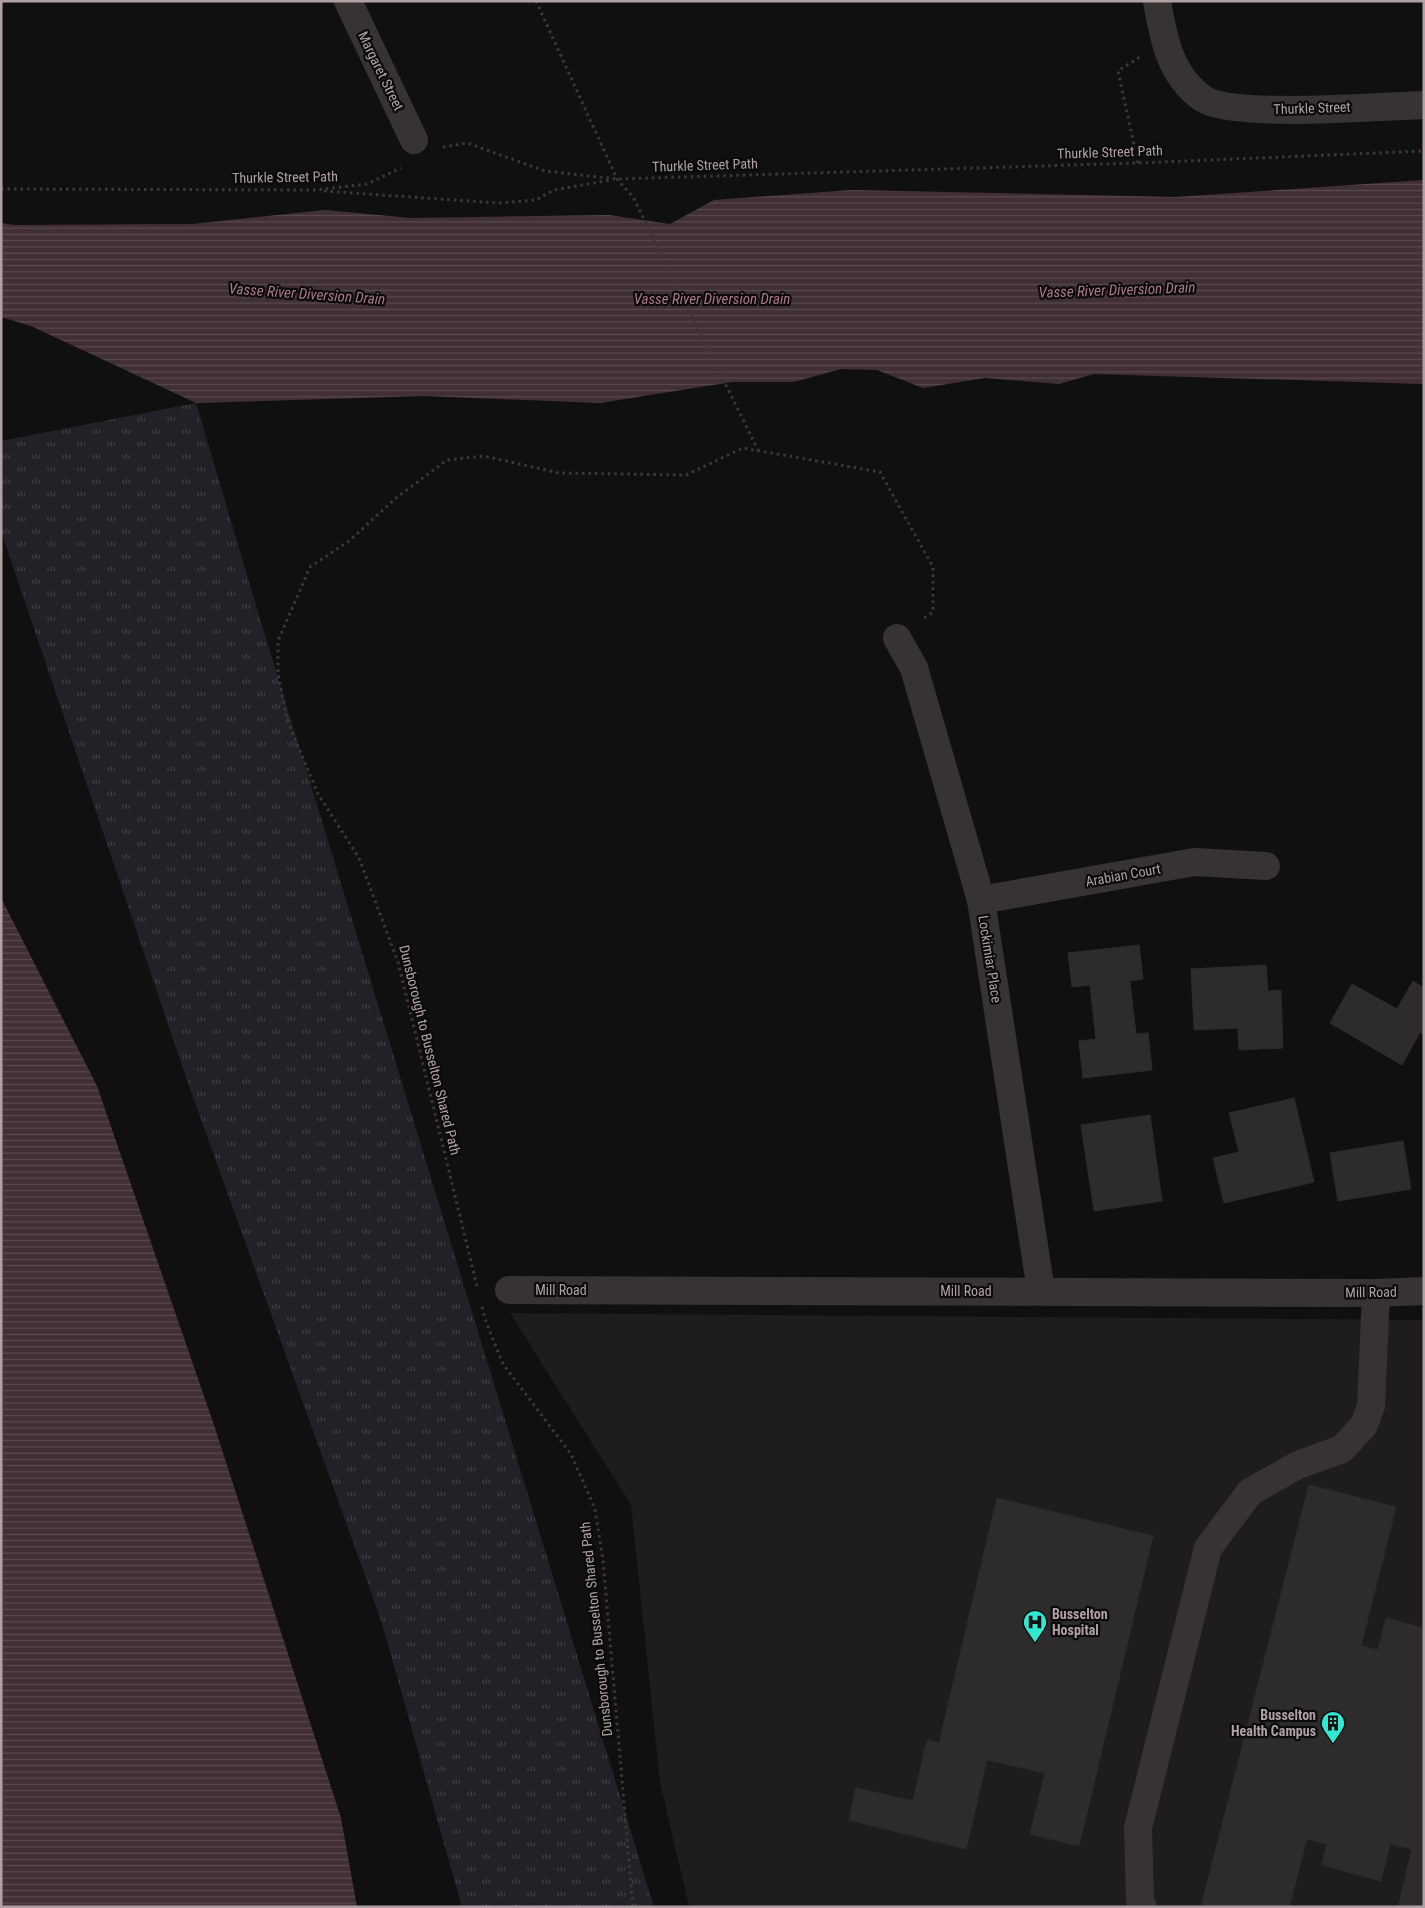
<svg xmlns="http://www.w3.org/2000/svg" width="1425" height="1908" viewBox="0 0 1425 1908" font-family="'Roboto Condensed',sans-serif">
<defs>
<pattern id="grass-tufts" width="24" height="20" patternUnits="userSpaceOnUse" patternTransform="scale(1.25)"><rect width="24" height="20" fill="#232028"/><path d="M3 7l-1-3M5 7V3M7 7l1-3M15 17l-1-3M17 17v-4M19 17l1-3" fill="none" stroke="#413d44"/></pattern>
<pattern id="water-rules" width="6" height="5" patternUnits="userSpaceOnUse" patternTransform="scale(1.25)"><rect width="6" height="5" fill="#402f34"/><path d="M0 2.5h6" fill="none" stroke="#594a4e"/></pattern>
</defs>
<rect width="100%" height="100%" fill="#111010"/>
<!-- built -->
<polygon fill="#1e1c1c" points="510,1313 1424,1320 1424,1907 689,1907 660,1782 631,1505"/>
<!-- grass -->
<polygon fill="url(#grass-tufts)" points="196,403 261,622 654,1907 462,1907 381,1620 188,1083 1,531 1,441"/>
<!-- water -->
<g fill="url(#water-rules)">
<polygon points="1424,180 1424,384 1094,374 1059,384 985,378 923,388 877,370 841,369 794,382 732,382 600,403 423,396 196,403 31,326 1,317 1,223 15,225 192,224 325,210 410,218 609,215 670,224 714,200 851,190 1175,197"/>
<polygon points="1,898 97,1086 214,1425 341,1818 357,1907 1,1907"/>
</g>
<!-- building -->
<g fill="#2d2b2b" stroke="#2d2a2a">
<polygon points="1139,945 1143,979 1130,981 1136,1034 1148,1033 1152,1070 1083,1078 1079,1041 1096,1039 1090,985 1072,987 1068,953"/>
<polygon points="1266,965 1268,991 1281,990 1283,1048 1239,1050 1238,1028 1194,1030 1191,969"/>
<polygon points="1413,981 1424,988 1424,1034 1420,1032 1402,1065 1330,1023 1352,984 1397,1009"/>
<polygon points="1294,1098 1314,1182 1224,1203 1213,1158 1239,1152 1229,1113"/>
<polygon points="1150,1115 1162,1201 1094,1211 1081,1125"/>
<polygon points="1403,1141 1411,1189 1338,1201 1330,1153"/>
<polygon points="1309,1485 1396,1507 1361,1646 1378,1650 1386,1618 1424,1628 1424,1907 1398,1907 1412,1849 1390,1844 1381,1881 1322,1865 1327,1844 1307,1839 1289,1907 1201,1907"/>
<polygon points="997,1498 1153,1536 1079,1846 1030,1834 1045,1773 987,1760 966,1849 849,1820 856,1788 913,1801 927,1740 939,1743"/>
</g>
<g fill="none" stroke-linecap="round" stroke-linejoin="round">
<!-- path -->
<g stroke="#3d3737" stroke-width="3" stroke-dasharray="2.5 4" stroke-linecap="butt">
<polyline points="536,1 617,179 633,197 758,450"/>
<polyline points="443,147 467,143 545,171 617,179 1138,163 1424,151"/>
<polyline points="1138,163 1118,71 1140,57"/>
<polyline points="1,189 316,190 367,184 401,168"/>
<polyline points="324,191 498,203 536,200 554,190 611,180"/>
<polyline points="477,1286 398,962 359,858 318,794 287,720 278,674 278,641 310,567 349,541 396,498 447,460 484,456 559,473 686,475 743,448 880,472 933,567 933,612 921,620"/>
<polyline points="482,1307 486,1322 503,1364 571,1454 595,1509 603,1560 633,1907"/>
</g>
<!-- minor -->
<g stroke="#383333" stroke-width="28">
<polyline points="348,1 414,140"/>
<path d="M1157 1C1163 37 1170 75 1202 98 1230 119 1382 106 1424 105"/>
<polyline points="897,638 914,668 981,900 1041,1291"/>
<polyline points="981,900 1194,862 1266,866"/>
<polyline points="509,1290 1376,1293 1424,1291"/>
<polyline points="1143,1907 1140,1900 1138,1828 1208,1548 1250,1492 1298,1465 1342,1449 1364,1425 1371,1406 1376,1293"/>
</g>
</g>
<!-- icons -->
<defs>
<g id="hospital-pin" transform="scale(1.25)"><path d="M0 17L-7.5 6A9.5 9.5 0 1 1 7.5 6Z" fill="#31e8d0" stroke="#0c0b0b"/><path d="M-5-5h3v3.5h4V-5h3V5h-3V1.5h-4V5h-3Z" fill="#111"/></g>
<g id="building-pin" transform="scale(1.25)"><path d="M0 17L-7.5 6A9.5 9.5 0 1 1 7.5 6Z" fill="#31e8d0" stroke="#0c0b0b"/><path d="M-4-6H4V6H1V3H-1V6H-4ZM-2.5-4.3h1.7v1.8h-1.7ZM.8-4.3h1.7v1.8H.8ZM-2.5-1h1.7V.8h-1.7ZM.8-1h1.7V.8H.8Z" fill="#111"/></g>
</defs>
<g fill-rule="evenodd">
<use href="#hospital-pin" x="1035" y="1622"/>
<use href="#building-pin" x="1333" y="1723"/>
</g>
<g text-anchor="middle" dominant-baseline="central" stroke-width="4.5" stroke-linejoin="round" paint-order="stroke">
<!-- street labels -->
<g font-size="14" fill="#b1a1a3" stroke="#0c0b0b">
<text transform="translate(381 71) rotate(64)">Margaret Street</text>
<text transform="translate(1312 108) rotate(-2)">Thurkle Street</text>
<text transform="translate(1110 152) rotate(-2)">Thurkle Street Path</text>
<text transform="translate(705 165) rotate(-2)">Thurkle Street Path</text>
<text transform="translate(285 177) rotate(-1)">Thurkle Street Path</text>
<text transform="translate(1123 875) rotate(-10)">Arabian Court</text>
<text transform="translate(990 959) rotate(81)">Lockimiar Place</text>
<text transform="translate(430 1050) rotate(76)">Dunsborough to Busselton Shared Path</text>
<text x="561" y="1290">Mill Road</text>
<text x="966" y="1291">Mill Road</text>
<text transform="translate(1371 1292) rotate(-1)">Mill Road</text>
<text transform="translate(596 1629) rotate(-96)">Dunsborough to Busselton Shared Path</text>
</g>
<!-- poi labels -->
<g font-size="14" font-weight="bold" fill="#b1a1a3" stroke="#0c0b0b" text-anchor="start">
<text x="1052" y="1614">Busselton<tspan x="1052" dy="16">Hospital</tspan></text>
<text x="1316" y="1715" text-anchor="end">Busselton<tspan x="1316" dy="16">Health Campus</tspan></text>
</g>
<!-- water labels -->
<g font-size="15" font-style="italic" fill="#ab798a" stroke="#0c0b0b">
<text transform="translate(1117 290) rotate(-2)">Vasse River Diversion Drain</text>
<text transform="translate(307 294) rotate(4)">Vasse River Diversion Drain</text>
<text x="712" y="299">Vasse River Diversion Drain</text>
</g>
</g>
<!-- border -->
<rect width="1425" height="1908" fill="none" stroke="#b1a1a3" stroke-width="5"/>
</svg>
